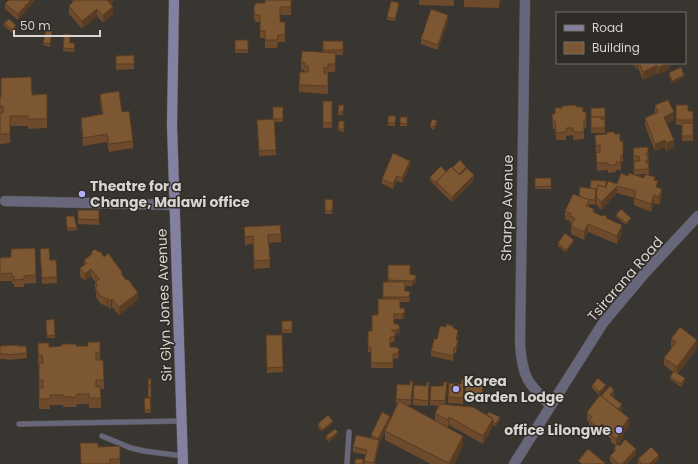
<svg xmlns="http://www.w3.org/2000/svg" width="698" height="464" viewBox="0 0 698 464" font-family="Poppins,sans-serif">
<rect width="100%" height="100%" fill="#393531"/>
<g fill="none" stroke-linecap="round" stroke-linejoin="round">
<!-- lane casing -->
<g stroke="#55524e" stroke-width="6">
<g id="lane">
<polyline points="19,424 182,421"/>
<polyline points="102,436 131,448 144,451 183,456"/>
<polyline points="347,464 349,432"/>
</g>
</g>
<!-- street casing -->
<g stroke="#55524e" stroke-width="11">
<g id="street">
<path d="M525 0 520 343C522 376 527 383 550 405"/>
<polyline points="5,201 174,205"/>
<polyline points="514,464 603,323 645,273 698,216"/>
</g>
</g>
<!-- secondary casing -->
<g stroke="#55524e" stroke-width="11">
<polyline id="secondary" points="174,0 172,125 183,464"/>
</g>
<!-- lane -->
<use href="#lane" stroke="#68667b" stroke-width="5"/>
<!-- street -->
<use href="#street" stroke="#68667b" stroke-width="10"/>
<!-- secondary -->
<use href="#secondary" stroke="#8380a1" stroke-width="10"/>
</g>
<!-- wall -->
<g fill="#6c4a2b" fill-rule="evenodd">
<polygon points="35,0 18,20 5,9 5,4"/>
<polygon points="72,0 114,0 114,1 111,4 113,14 103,23 97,16 82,29 69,14 69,6 72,4"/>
<polygon points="291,0 291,15 280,15 280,22 285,22 285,42 278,42 277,48 265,48 265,38 260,38 260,22 256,22 254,19 254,6 265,3"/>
<polygon points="419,0 454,0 454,6 419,5"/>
<polygon points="464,0 500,0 499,8 464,7"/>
<polygon points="399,5 395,21 387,20 387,17"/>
<polygon points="448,20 438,50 421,44 421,39"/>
<polygon points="4,23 16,28 12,33 4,26"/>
<polygon points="52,33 50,47 43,45 43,43"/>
<polygon points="64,34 70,43 75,43 74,52 63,51"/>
<rect x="235" y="40" width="13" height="13"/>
<polygon points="323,41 343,41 343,55 336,55 335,72 328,72 328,94 299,92 299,85 304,72 304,70 301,70 301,62 323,52"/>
<polygon points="134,55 134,69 116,70 116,56"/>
<polygon points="633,63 675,63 669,66 669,69 658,75 657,73 643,80 638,68 636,69"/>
<polygon points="669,73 684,77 672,83 669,76"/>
<polygon points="47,94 47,128 28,129 28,126 10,126 10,143 0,144 0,97"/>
<polygon points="100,94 122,112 133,141 133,148 109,152 107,142 83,146 81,125 81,118 102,114 100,102"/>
<rect x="323" y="101" width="9" height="27"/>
<polygon points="339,105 344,105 343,115 338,115"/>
<polygon points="655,105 674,120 667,123 674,148 666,151 665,147 655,151 645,126 645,118 655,113"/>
<polygon points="676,105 688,111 693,111 693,141 682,141 682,125 676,125"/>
<polygon points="273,107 283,107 283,122 274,122 276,155 259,156 257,126 273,120"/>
<polygon points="576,107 583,112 586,112 586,128 584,128 584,139 573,140 573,135 566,136 566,140 556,140 555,129 553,129 552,114"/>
<rect x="591" y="108" width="14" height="25"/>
<polygon points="388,116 396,116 395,126 388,126"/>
<rect x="400" y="117" width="7" height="9"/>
<polygon points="339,121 344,121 344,132 338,131"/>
<polygon points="437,123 434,130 430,128 430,126"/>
<polygon points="615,134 620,141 623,155 623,162 621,162 621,170 616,170 616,172 608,173 608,170 597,171 595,135"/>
<path d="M648 147 649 174H646L655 180 658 188 662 197 659 205 654 203 651 212 634 205V198L617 193 601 210 596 204 597 192H596L595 205 589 204V207L594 212 607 218 622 232 617 244 588 232 584 240 571 234V226L572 224 570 223V221L565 219V211L590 188 606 187 617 184 628 176 634 175 633 153ZM645 174 644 178 635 175Z"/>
<polygon points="410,166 402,183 397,181 393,189 382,184 382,179"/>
<polygon points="452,168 466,169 474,180 452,202 436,187 436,184 435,186 430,180 430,177 446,172"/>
<rect x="535" y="178" width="16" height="11"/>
<polygon points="325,199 333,200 332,214 325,214"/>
<polygon points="78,210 99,210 99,225 78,224"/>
<polygon points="616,215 631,220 626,225 616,217"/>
<polygon points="66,216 77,228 77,230 67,231"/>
<polygon points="244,227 281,234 281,242 269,243 270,268 254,269 253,244 245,245"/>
<polygon points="574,242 566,252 558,246 558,243"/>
<polygon points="11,249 36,275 36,283 24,284 24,287 14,287 14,284 12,284 12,281 0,281 0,258 11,257"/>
<polygon points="91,252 98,252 104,257 122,274 138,300 119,315 112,307 110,309 108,306 107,307 100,303 96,297 96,291 95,289 95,282 91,276 85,281 80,276 80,268 84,265 84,260 91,255"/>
<polygon points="40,254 50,260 56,260 57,283 42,284"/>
<polygon points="388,265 416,276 416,283 412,286 405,286 405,291 410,298 409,302 400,302 400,308 405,315 404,319 394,319 394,324 400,333 396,335 395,335 395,340 394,342 390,343 390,347 396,347 399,355 398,358 393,359 393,368 371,368 371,352 368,352 368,331 372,331 383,299 383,282 388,282"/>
<polygon points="54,319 55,338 47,338 46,320"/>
<rect x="282" y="321" width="10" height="12"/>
<polygon points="453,329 458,335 457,340 458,346 456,353 454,353 453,361 431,356 431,351 437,339"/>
<polygon points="266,335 283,367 283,372 267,373"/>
<polygon points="671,339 697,348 678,374 685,381 681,387 670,379 670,377 673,372 664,365 664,358 672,347 671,347"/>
<polygon points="38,343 49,347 76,346 100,353 100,360 104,380 104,389 101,389 101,408 89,408 89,404 77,404 76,407 63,407 63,405 50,405 50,409 39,409 39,364 38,364"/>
<polygon points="0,346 26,346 27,358 7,360 7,359 0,359"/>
<polygon points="148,379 151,379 151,400 150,400 151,411 150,413 145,413 144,403 148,398"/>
<polygon points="474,380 480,381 483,386 482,401 465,400 465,394"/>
<polygon points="464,385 463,404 448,403 448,397"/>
<polygon points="592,385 606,388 599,395 592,388"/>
<polygon points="413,386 411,405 405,405 463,446 454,464 431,464 385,440 385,431 379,443 375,464 364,464 366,455 353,452 353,447 371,438 371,435 390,420 398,404 396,404 396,399"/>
<polygon points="429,387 428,406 413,405 413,399"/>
<polygon points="447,388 445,405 487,415 500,420 496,426 493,425 493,426 483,444 449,425 448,428 435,421 435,413 439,406 430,405 430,400"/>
<polygon points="614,395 613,397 622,409 621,411 629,426 623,434 623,438 618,444 636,454 627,464 613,464 610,461 610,456 614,452 614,448 616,446 611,442 611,439 602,432 599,436 589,429 589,422 587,420 587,412 601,396"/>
<polygon points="333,423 322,432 318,427 318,424"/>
<polygon points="338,434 329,442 326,439 326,436"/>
<polygon points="120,446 120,464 81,464 98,447"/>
<polygon points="638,459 659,460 654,464 638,464"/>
</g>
<!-- shaded-wall -->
<g fill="#583c23">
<polygon points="31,0 35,0 18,20 18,14"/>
<polygon points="107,0 114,0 114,1 107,7"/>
<polygon points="399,3 399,5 395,21 395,19"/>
<polygon points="113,7 113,14 103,23 103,15"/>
<polygon points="97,9 97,16 82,29 82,21"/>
<polygon points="448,15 448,20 438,50 438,45"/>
<polygon points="16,25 16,28 12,33 12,30"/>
<polygon points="687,53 687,55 685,56 685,54"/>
<polygon points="636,63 638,63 638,68 636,69"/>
<polygon points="667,63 675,63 669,66 669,69 658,75 658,68"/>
<polygon points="657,65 657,73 643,80 643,72"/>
<polygon points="684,75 684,77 672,83 672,81"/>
<polygon points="674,112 674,120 664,124 664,117"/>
<polygon points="665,140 665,147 655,151 655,144"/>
<polygon points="674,140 674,148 666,151 666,143"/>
<polygon points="410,161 410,166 402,183 402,178"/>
<polygon points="466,167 466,169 459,177 459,174"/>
<polygon points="474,175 474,180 452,202 452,197"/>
<polygon points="397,176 397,181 393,189 393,184"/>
<polygon points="617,186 617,193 601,210 601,202"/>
<polygon points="662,189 662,197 659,205 659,197"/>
<polygon points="654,195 654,203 651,212 651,204"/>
<polygon points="631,218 631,220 626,225 626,223"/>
<polygon points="588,224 588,232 584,240 584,232"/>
<polygon points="622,225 622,232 617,244 617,236"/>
<polygon points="574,240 574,242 566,252 566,250"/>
<polygon points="91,269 91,276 85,281 85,274"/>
<polygon points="416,278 416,283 412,286 412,281"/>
<polygon points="138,293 138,300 119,315 119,307"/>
<polygon points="107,299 108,299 108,306 107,307"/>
<polygon points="112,299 112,307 110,309 110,301"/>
<polygon points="405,310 405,315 404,319 402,319 402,314"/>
<polygon points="400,328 400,333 396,335 396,330"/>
<polygon points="458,330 458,335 456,345 456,340"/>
<polygon points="395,335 395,340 394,342 394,337"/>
<polygon points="458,340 458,346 456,353 456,348"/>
<polygon points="697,340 697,348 677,375 677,367"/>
<polygon points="454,348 454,353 453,361 453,356"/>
<polygon points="399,349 399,355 398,358 398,353"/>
<polygon points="685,378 685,381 681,387 681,384"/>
<polygon points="606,385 606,388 599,395 599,392"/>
<polygon points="614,390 614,395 610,400 610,395"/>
<polygon points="622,404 622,409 618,415 618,409"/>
<polygon points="390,416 390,421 379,443 375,464 374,464 378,439"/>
<polygon points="449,417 449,425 448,428 448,420"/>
<polygon points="500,417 500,420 496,426 496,424"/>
<polygon points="629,418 629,426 623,434 623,438 616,446 616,439 621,429"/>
<polygon points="493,419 493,426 483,444 483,436"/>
<polygon points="333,421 333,423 322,432 322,430"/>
<polygon points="602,424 602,432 599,436 599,428"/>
<polygon points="338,432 338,434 329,442 329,439"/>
<polygon points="463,436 463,446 454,464 449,464"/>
<polygon points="636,449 636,454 627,464 622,464"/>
<polygon points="659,455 659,460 654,464 649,464"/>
</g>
<!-- building -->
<g fill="#7d5632" stroke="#583c23">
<polygon points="9,0 31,0 18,14 5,4"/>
<polygon points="73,0 107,0 113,7 103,15 97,9 82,21 69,6 74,1"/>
<polygon points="265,0 291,0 291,7 280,7 280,22 285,22 285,35 278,35 277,40 265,40 265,31 260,31 260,15 256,15 254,12 254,6 256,3 265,3"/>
<polygon points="391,1 399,3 395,19 387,17"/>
<polygon points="431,9 448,15 438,45 421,39"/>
<polygon points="9,19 16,25 12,30 4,23"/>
<polygon points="46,30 52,31 50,44 43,43"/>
<polygon points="64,34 70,34 70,43 75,43 74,49 63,48"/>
<rect x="235" y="40" width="13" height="10"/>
<rect x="323" y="41" width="20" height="9"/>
<polygon points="685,48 687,53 685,54"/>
<polygon points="302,51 336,53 335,64 328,64 328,68 324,67 324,73 328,74 328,86 299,85 300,72 308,72 308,66 304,66 305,63 301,62"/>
<polygon points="134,55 134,64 116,64 116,56"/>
<polygon points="639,63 667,63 658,68 657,65 643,72"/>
<polygon points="681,67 684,75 672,81 669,73"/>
<polygon points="31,77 32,95 47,94 47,119 28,119 28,116 10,116 10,134 0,134 0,113 3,113 3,106 0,106 0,97 1,97 1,78"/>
<polygon points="119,91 122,112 129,111 133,141 109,144 107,134 83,138 81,118 103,114 100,94"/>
<polygon points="668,100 674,112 664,117 674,140 666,143 665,140 655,144 645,118 658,112 655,105"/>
<rect x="323" y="101" width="9" height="22"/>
<polygon points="339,105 344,105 343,112 338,112"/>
<polygon points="576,105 576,107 583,107 583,112 586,112 586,120 584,120 584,132 573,132 573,128 566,128 566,132 556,133 555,121 553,122 552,114 555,114 555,108 562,108 562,106"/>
<polygon points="676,105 688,105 688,111 693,111 693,120 676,120"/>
<rect x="273" y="107" width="10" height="12"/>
<rect x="591" y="108" width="14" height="9"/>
<polygon points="388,116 396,116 395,123 388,123"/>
<polygon points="400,117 407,117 407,124 400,123"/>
<polygon points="591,117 601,117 601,119 605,119 605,128 591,128"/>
<polygon points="274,119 276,150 259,151 257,120"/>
<polygon points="432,119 437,121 434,127 430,126"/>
<polygon points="339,121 344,121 344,129 338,129"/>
<rect x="682" y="123" width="11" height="13"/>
<polygon points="607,132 614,132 615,134 620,134 620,141 623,141 623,155 621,155 621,162 616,162 616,165 608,165 608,163 597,163 596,153 600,152 600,145 596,146 595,135 607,134"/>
<polygon points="648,147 648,153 646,153 646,156 648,156 648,160 646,160 646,163 648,162 649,169 634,170 634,161 640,161 639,156 634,156 633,148"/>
<polygon points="393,153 410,161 402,178 397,176 393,184 382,179"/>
<polygon points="460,160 466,167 459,174 452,168"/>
<polygon points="441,166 446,172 435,183 430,177"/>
<polygon points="451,167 460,175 467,168 474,175 452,197 436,182"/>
<polygon points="621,173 628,176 629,173 644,178 645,174 655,177 654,180 658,181 656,187 662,189 659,197 654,195 651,204 634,198 636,191 617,186 601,202 596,196 598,185 606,187 608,181 617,184"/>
<polygon points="535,178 551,178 551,186 535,187"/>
<polygon points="591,180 606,181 606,187 598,185 597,189 590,188"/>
<polygon points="580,187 596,189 595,200 585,199 579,196"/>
<polygon points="573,194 589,200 586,206 594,209 593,212 602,216 603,215 607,216 606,218 622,225 617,236 588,224 584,232 571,226 575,218 570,216 571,214 565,211"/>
<polygon points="325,199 333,200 332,211 325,211"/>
<polygon points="621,209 631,218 626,223 616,215"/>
<polygon points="78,210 99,210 99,220 78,219"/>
<polygon points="66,216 74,216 77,228 67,228"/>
<polygon points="280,225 281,234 268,235 270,260 254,261 253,236 245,237 244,227"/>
<polygon points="565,233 574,240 566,250 558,243"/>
<polygon points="35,248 36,275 24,276 24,279 14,280 14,276 12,277 12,273 0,274 0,258 11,257 11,249"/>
<polygon points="49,248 50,260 56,260 57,277 42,278 40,249"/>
<polygon points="95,249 98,252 100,251 104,257 108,253 122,272 121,273 126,280 128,279 138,293 119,307 112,299 110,301 108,299 107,299 100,296 96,289 97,284 95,282 99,279 91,269 85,274 80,268 87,263 84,260 92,254 91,252"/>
<polygon points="388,265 410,265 410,274 414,275 416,276 416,278 412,281 388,280"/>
<polygon points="383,282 405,282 405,291 409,291 410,293 409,297 383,297"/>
<polygon points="378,299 400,299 400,308 404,308 405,310 404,313 402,314 394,314 394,324 398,324 400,328 396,330 391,330 394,332 395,335 394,337 390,337 390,347 396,347 399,349 398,353 393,354 393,363 371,363 371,347 368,347 368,331 372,331 372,315 378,315"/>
<polygon points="54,319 55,335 47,336 46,320"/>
<rect x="282" y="321" width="10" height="9"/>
<polygon points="446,324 453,326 453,328 458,330 456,340 458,340 456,348 454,348 453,356 431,351 434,339 437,339 440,326 446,327"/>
<polygon points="680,327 697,340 677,367 664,358 676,342 671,339"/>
<polygon points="266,335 282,335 283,367 267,368"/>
<polygon points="88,342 100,342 100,353 96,353 96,360 103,360 104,380 96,380 96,387 100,386 101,398 89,398 89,394 77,394 76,397 63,397 63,395 50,395 50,399 39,399 39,388 43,388 43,380 39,380 39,363 43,363 42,355 38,355 38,343 49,343 49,347 62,346 62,344 76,344 76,346 88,346"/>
<polygon points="17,345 17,346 26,346 27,353 7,355 7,354 0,354 0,346"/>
<polygon points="674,371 685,378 681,384 670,377"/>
<polygon points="474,377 480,378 480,381 483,381 482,395 465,394 466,380 474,380"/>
<polygon points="598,378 606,385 599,392 592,385"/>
<rect x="148" y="379" width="3" height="6"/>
<polygon points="462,379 464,380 463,398 448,397 449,383 461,384"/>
<polygon points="410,381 413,381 411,400 396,399 397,384 410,385"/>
<polygon points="427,382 429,382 428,401 413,399 414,385 426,386"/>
<polygon points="444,382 447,382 445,401 430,400 431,386 443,386"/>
<rect x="148" y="386" width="3" height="11"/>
<polygon points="610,386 614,390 610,395 622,404 618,409 601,396"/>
<polygon points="600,395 629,418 621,429 623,430 616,439 611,435 613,433 602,424 599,428 589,421 592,417 587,412"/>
<polygon points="145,398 150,398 151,408 150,410 145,410 144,400"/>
<polygon points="399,401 463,436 449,463 385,431"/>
<polygon points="440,404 473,407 493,419 483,436 449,417 448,420 435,413"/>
<polygon points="382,412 390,416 378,439 371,435"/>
<polygon points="489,412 500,417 496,424 493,422 493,419 487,415"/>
<polygon points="328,415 333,421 322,430 318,424"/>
<polygon points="335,429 338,432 329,439 326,436"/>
<polygon points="356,435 379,440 374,463 364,461 367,450 353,447"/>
<polygon points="625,439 636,449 622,464 619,464 610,456 616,450 614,448 618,444 620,446"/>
<polygon points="80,443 98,443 98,447 120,446 120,459 110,459 110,464 81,464"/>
<polygon points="651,447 659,455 649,464 642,464 638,459"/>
<polygon points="588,449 605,463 604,464 582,464 578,461"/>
<rect x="355" y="459" width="8" height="5"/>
</g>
<!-- markers -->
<g fill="#b5acf8" stroke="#2f2b27" stroke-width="1.5">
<circle cx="82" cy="194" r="4"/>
<circle cx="456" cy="389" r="4"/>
<circle cx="619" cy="430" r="4"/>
</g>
<g text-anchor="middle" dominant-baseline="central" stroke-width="3" stroke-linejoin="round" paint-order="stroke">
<!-- poi labels -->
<g font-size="14" font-weight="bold" fill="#d7d4d1" stroke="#2f2b27" text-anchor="start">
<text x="90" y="186">Theatre for a<tspan x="90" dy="16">Change, Malawi office</tspan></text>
<text x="464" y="381">Korea<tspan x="464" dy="16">Garden Lodge</tspan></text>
<text x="611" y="430" text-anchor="end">office Lilongwe</text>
</g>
<!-- street labels -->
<g font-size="14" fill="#d7d4d1" stroke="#2f2b27">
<text transform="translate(507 208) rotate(-89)">Sharpe Avenue</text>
<text transform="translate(625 279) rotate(-49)">Tsirarana Road</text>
<text transform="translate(164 305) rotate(-92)">Sir Glyn Jones Avenue</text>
</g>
</g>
<!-- legend -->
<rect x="556" y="12" width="130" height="52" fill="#2f2b27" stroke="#726f6b"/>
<rect x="564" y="25" width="20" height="6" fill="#8380a1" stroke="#726f6b"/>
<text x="592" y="32" font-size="12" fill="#d7d4d1">Road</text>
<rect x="564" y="42" width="20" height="12" fill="#7d5632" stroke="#726f6b"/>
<text x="592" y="52" font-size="12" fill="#d7d4d1">Building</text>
<!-- scale -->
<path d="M14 30v6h86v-6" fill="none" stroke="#d7d4d1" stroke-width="2"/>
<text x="20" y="30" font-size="12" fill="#d7d4d1" stroke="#2f2b27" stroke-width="3" paint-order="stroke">50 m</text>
</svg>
